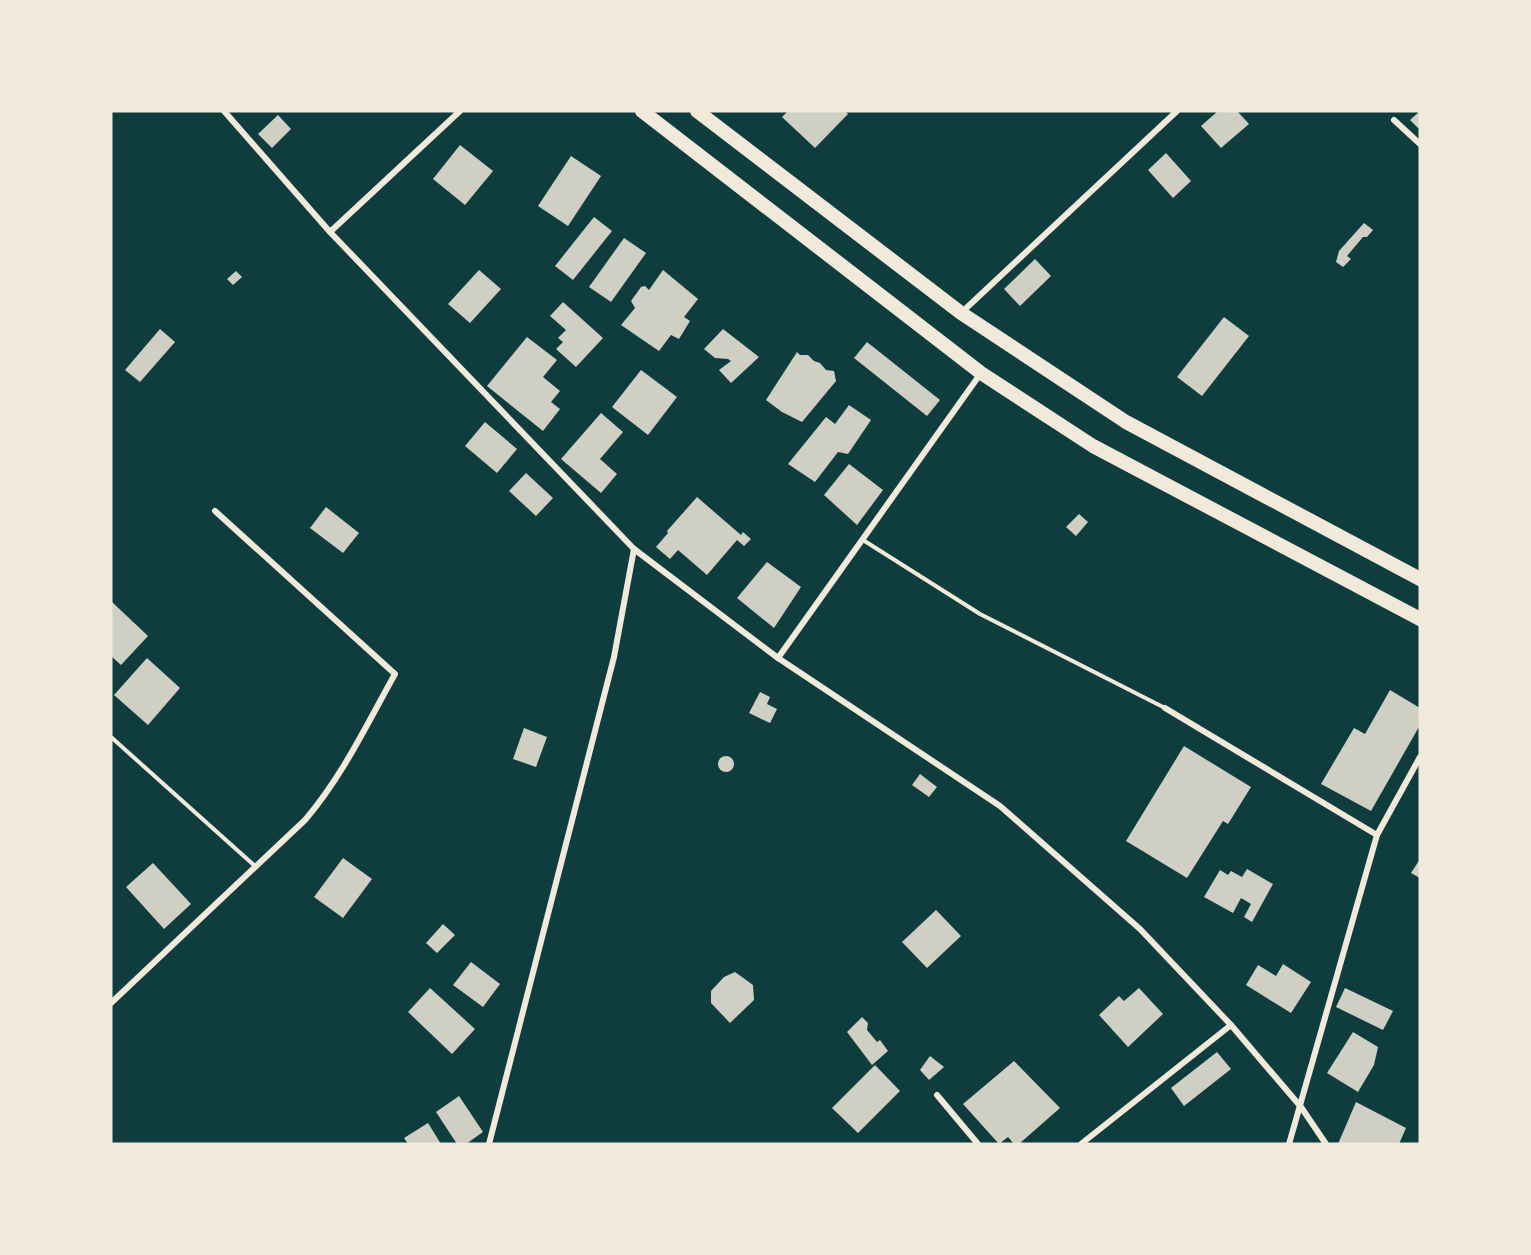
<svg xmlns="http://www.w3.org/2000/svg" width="1531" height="1255" viewBox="0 0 1531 1255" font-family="Cabin,sans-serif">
<rect width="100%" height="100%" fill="#0f3d3e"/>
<!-- building -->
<g fill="#cfcfc3">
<polygon points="788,111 845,111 848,114 815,148 782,117"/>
<polygon points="1218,111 1237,111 1249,124 1221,148 1201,126"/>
<polygon points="1420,111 1420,130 1410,120"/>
<polygon points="278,115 291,129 272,148 258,134"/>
<polygon points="460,145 493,171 465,205 433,179"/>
<polygon points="1166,153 1191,181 1173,198 1148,170"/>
<polygon points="571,156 601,176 568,226 538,206"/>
<polygon points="594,217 612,231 573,280 555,266"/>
<polygon points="1364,223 1373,230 1367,237 1363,237 1347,256 1351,259 1343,267 1336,262 1339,251"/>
<polygon points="624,238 646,253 611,302 589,287"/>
<polygon points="1035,259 1051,276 1020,306 1004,289"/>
<polygon points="479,270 501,289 470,323 448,304"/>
<polygon points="663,270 698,299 684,317 690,321 679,339 671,335 659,351 621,325 635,308 631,301 641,287 645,286 649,290"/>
<polygon points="236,271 242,277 233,285 227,279"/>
<polygon points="563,302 603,338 576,367 556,349 563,342 558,338 566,330 550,316"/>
<polygon points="1224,317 1249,336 1202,396 1177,377"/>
<polygon points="160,329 175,342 140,382 125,370"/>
<polygon points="723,329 759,357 731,383 719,370 731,361 728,359 715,358 704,349"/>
<polygon points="527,337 557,360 543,377 560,391 551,402 560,409 543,431 487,386"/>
<polygon points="867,342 940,400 927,416 854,358"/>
<polygon points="797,352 800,355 808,355 814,361 820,363 826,370 834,371 836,381 802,422 782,412 766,400"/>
<polygon points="641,370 677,397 648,435 612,407"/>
<polygon points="849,405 871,420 848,454 838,452 815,482 788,464 826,417 835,424"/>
<polygon points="601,413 623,432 600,459 617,474 601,493 561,459"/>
<polygon points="485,422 517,449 497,473 465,446"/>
<polygon points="849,464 883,490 857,525 824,495"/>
<polygon points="526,473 553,498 536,516 509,491"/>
<polygon points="697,497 741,535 743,532 751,539 744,546 737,540 707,575 678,550 670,559 656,547 668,533 667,531"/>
<polygon points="326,507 359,533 343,553 310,528"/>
<polygon points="1079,514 1088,522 1076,536 1066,527"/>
<polygon points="767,562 801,587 774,628 737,598"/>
<polygon points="111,601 148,636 121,665 111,656"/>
<polygon points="147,658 180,688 148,725 114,695"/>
<polygon points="1390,690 1420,708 1420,725 1371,811 1321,784 1354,728 1365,734"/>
<polygon points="760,692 770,697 767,704 777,709 770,723 749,713"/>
<polygon points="524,728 547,737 536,767 513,759"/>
<polygon points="1184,746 1251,787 1228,824 1223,821 1187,878 1126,841"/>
<circle cx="726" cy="764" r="8"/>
<polygon points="920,774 937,787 929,797 912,785"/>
<polygon points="343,858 372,879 343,918 314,897"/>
<polygon points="1420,859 1420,878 1411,873"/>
<polygon points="153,863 191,904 164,929 126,887"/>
<polygon points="1247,869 1273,884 1252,922 1244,917 1251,904 1241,898 1233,913 1204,897 1220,870 1228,875 1231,871 1242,877"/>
<polygon points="936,910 961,936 927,968 902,942"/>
<polygon points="443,924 455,935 437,953 426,943"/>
<polygon points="471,962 500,984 483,1007 453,985"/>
<polygon points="1283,964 1311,982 1291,1013 1246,985 1258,965 1276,976"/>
<polygon points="735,972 753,985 754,1000 730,1023 711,1003 711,991 724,977"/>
<polygon points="430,988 475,1029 452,1054 408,1012"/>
<polygon points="1139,988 1163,1014 1128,1047 1099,1015 1119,996 1124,1001"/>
<polygon points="1345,988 1393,1011 1383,1030 1336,1007"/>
<polygon points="862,1017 868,1023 867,1030 877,1042 880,1040 888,1051 872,1065 847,1032"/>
<polygon points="1353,1032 1378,1047 1374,1065 1358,1092 1327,1073"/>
<polygon points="1217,1052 1231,1069 1184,1106 1171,1088"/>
<polygon points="930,1056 944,1067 929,1080 920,1070"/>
<polygon points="1014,1061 1060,1108 1019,1144 1014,1144 1008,1137 999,1144 963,1104"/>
<polygon points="875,1065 900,1091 858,1133 832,1108"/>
<polygon points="459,1096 483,1132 466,1144 457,1144 436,1112"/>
<polygon points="1356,1102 1406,1128 1399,1144 1338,1144"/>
<polygon points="428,1123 441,1144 408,1144 404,1138"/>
</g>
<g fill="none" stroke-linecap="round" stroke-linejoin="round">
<!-- service -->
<g stroke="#f1e9da" stroke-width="4">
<polyline points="863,540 980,614 1165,708"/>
<polyline points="111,737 256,867"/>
</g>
<!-- minor -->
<g stroke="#f1e9da" stroke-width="6">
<polyline points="224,111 330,232 634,549 778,658 1000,806 1140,929 1231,1025 1301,1107 1326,1144"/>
<polyline points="1394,120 1420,144"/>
<polyline points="330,232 460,111"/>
<polyline points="961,313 1177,111"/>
<polyline points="778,658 981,373"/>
<polyline points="1165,708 1377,835"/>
<path d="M111 1003 305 820C342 777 367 724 395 674L215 511"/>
<polyline points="937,1095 978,1144"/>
<polyline points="489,1144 614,657 634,549"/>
<polyline points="1081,1144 1231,1025"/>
<polyline points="1289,1144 1377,835 1420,757"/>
</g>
<!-- trunk -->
<g stroke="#f1e9da" stroke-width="14">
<polyline points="642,111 981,373 1093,446 1420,619"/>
<polyline points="697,111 961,313 1126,422 1420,579"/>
</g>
</g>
<!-- border -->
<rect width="1531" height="1255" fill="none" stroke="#f1e9da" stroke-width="225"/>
</svg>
